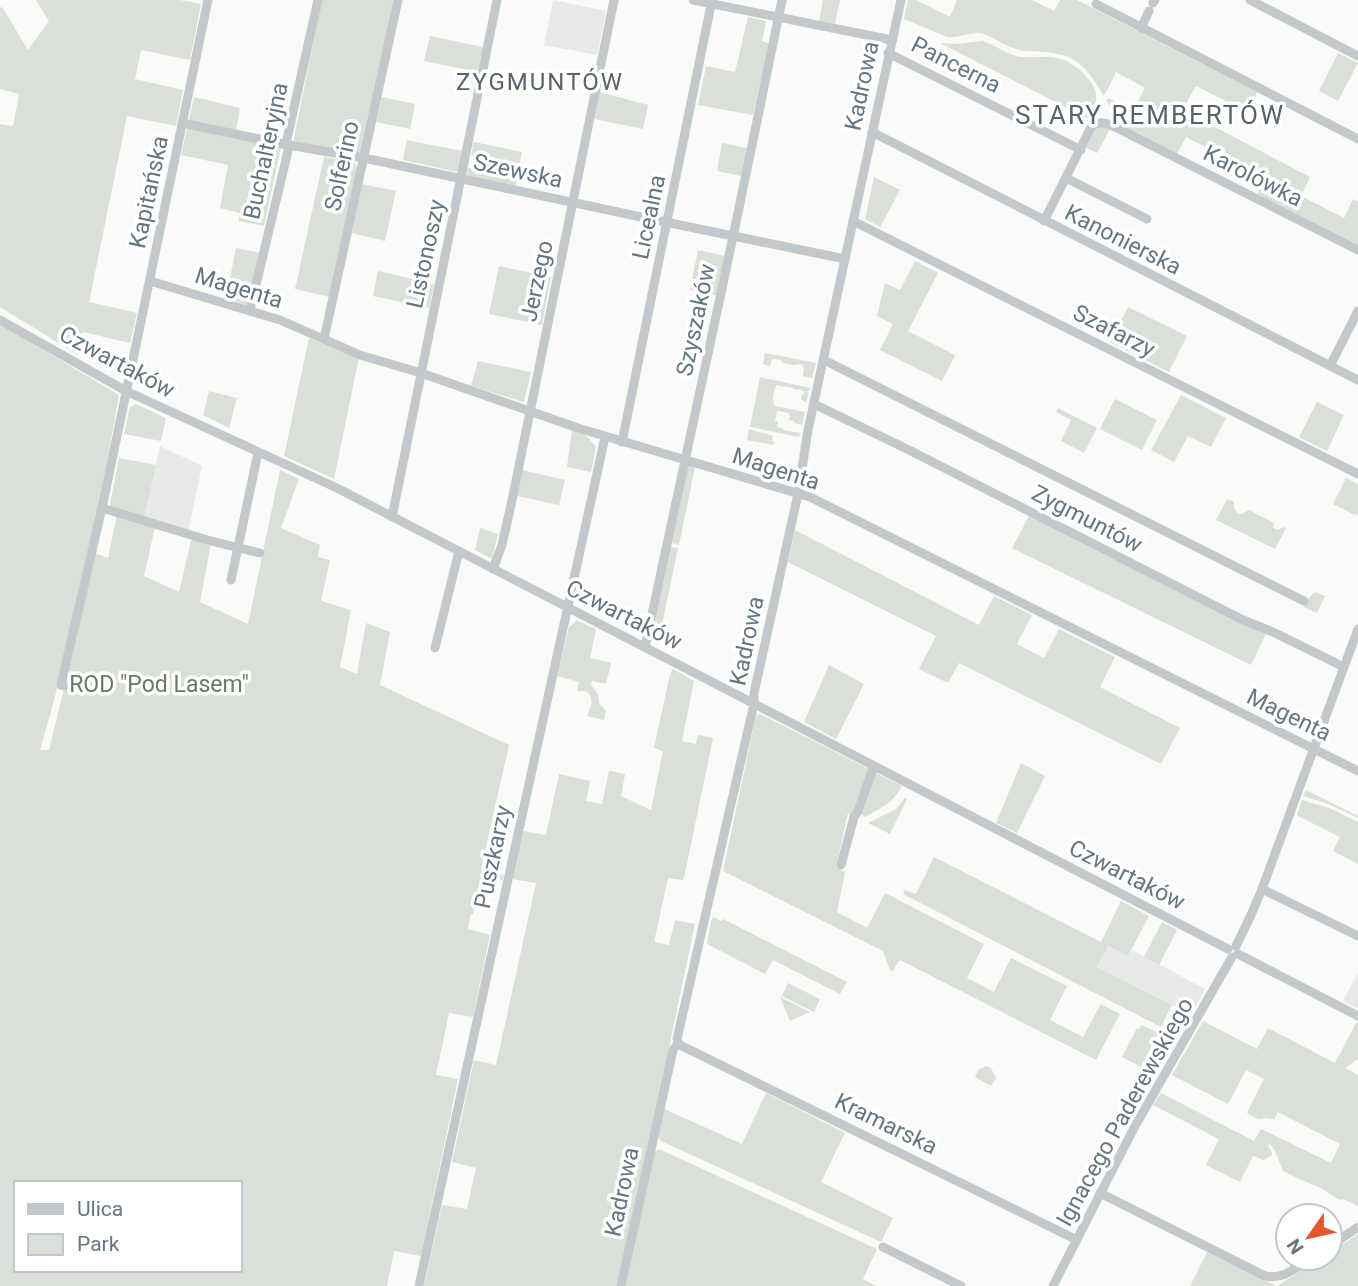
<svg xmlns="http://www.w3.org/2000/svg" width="1358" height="1286" viewBox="0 0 1358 1286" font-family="Roboto,sans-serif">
<rect width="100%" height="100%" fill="#fafaf8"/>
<!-- built -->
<g fill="#e8e9e9">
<polygon points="553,0 606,11 597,55 544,45"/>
<polygon points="160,446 202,466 188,532 144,518"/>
<polygon points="1108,946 1128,956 1132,950 1205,989 1191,1015 1097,967"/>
<polygon points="1358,972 1358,1009 1343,1001"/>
</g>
<!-- green -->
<g fill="#dadfd7" fill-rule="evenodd">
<polygon points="36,0 180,0 201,4 190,60 141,50 135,79 183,90 176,126 127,116 89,302 137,313 130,343 83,332 78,355 0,307 0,124 13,126 19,94 0,89 0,8 2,7 28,50 49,21"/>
<polygon points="322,0 394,0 360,154 293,143"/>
<polygon points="823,0 840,0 835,24 819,21"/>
<path d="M908 0H916L950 17 957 0H1032L1054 11 1060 0H1077L1257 92 1247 112 1196 86 1184 107 1197 114 1196 117 1310 177 1301 196 1344 218 1353 199 1358 202V246L1257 195 1264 178 1186 137 1177 154 1125 130 1106 100 1109 98 1133 110 1145 88 1116 72 1107 91 1103 95C1088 69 1078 55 1046 52 1035 51 1023 52 1013 48 1002 45 990 34 979 33 968 33 958 38 947 37L904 19Z"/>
<polygon points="748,17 766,21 762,41 769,44 753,115 698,105 706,66 735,72"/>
<polygon points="430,36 483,47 477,72 424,61"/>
<path d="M983 41C993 45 1003 51 1013 55 1027 60 1043 55 1057 58 1072 61 1092 77 1096 93 1097 101 1095 112 1091 120L940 43 955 44Z"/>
<polygon points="1338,53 1358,63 1338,101 1319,91"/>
<polygon points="599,92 648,105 643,129 595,119"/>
<polygon points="194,97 240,108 236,130 189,120"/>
<polygon points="382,97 415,104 410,129 376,122"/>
<polygon points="1100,125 1110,129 1097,153 1085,147 1094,128"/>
<polygon points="187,128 281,147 264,226 239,221 240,213 220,208 228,165 181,155"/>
<polygon points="407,140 462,151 458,172 403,160"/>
<polygon points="474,142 522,152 519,165 471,155"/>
<polygon points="722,143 747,148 741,176 717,171"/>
<polygon points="324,157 354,162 357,168 329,297 295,289"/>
<polygon points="468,168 517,178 515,187 469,176 467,174"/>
<polygon points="874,177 900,190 880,227 865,219"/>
<polygon points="362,184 396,191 385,241 352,233"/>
<polygon points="236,248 259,253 249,304 246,305 226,298"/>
<polygon points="698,250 725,256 716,295 690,290"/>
<polygon points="915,261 938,273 908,331 955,355 942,381 880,350 893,324 877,316 885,283 900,290"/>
<polygon points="499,266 551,277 542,325 489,314"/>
<polygon points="378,271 434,284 429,308 373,296"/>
<polygon points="1128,307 1187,336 1169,372 1110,342"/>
<path d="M0 324 119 395C98 515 74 634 40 750H49L73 652 94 553 108 558 117 515 155 527 144 576 179 592 192 537 211 543 200 602 248 624 280 470 299 479 281 528 320 545 318 557 330 560 321 601 351 610 340 667 357 674 366 623 390 632 380 685 509 745 481 869 504 875 502 880 484 876 478 900H476L473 914H471L468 929 490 935 473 1017 449 1013 436 1075 458 1079 421 1256 394 1251 387 1286H0ZM16 1183H240V1270H16Z"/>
<polygon points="309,338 359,357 334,479 284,456"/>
<polygon points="765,353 816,363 812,378 803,376 804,368 801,364 793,365 783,363 781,360 772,359 770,366 763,364"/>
<polygon points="478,361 531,372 524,402 471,386"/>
<path d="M760 377 810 388 809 391 805 392 809 393 806 402 802 400 801 396 805 392 800 389 796 390C790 385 783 388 776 385 774 391 771 400 775 406L805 412 802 425 795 423 793 420 789 421 790 416 788 413 777 411 775 421 778 422 777 427 782 428 783 430 800 433 799 437 750 427Z"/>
<polygon points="209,391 237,398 229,428 203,415"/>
<polygon points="1181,395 1226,418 1211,447 1188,436 1174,462 1151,450"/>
<polygon points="1115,399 1157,420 1142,450 1100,429"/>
<polygon points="1317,402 1344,415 1327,451 1299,437"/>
<polygon points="136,404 166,418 161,441 124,434 130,407"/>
<polygon points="1058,408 1097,428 1084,453 1061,441 1071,420 1056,412"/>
<polygon points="749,429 773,436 772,441 774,442 773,445 747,440"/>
<polygon points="572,430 585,434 596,447 591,472 567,467"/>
<polygon points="119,458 156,465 144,518 113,509 110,504"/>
<polygon points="688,465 695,467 679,545 672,543"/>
<polygon points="522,470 565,480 559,505 517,496"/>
<polygon points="1346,478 1358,484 1358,513 1357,516 1333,504"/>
<polygon points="1227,499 1234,502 1234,508 1237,513 1242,514 1249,510 1274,523 1273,528 1278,530 1284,527 1286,528 1275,549 1216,520"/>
<polygon points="1029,516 1267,632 1251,665 1012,548"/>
<polygon points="480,528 498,534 492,559 475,550"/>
<polygon points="795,530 979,625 994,596 1032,615 1017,644 1044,658 1059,629 1115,657 1100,687 1180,728 1161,764 959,663 948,683 919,669 936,636 788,562"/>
<polygon points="671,547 678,548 658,644 651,641"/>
<polygon points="1315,592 1325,596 1317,613 1304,607 1309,598"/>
<path d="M576 620 596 629 590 658 611 663 606 684 592 681 591 685 598 694 599 703 606 711 604 720 587 716C591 708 595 698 586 691H577L579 682 557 676 569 627 575 622Z"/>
<polygon points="829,665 864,684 836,739 804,722"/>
<polygon points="673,669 694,681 682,741 696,744 698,735 713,738 684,878 683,880 668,878 654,942 669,945 675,920 695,924 619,1286 424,1286 442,1205 467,1209 476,1168 452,1162 474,1060 496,1065 536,883 512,879 523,831 546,835 559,774 590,781 586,801 602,804 609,771 625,774 621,796 651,810 663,751 654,748 670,674"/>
<polygon points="760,714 869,769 852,815 848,813 836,867 845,872 837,912 867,928 885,893 984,944 967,978 994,992 1011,958 1067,986 1050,1020 1083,1037 1101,1004 1120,1014 1096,1060 900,960 892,972 890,970 883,951 723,871 756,716"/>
<polygon points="1021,763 1045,776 1017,833 996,823"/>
<path d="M874 772 902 786C892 804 882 807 865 817L860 813Z"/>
<polygon points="1306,790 1358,816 1358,818 1326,803 1303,796"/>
<polygon points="905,798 907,799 890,834 868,823 896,809"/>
<polygon points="1302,800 1329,808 1358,822 1358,864 1333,851 1340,837 1298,816 1297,814"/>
<polygon points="934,857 1101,942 1121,901 1149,916 1128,956 1108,946 1097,967 1172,1005 1161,1027 903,894 905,890 916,894"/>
<polygon points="714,917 721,921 723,919 847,982 840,994 773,960 765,974 707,944 711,921"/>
<polygon points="1162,922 1177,930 1159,965 1144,957"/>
<polygon points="788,983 820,999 814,1012 782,996"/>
<polygon points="780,997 810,1012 790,1021"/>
<path d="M1203 1021 1257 1049 1268 1028 1335 1063 1356 1023H1358V1059L1345 1068 1358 1075V1206L1343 1199 1341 1200C1333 1197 1328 1192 1321 1188 1308 1183 1295 1177 1283 1171L1275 1151 1270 1144 1268 1146 1272 1153V1155L1264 1160 1253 1156 1240 1182 1206 1165 1219 1139 1153 1105 1161 1093 1254 1141 1261 1129 1331 1163 1340 1144 1278 1112 1274 1119 1266 1118 1258 1119 1247 1113 1264 1079 1246 1070 1228 1104 1172 1075Z"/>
<polygon points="1142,1025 1158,1033 1141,1067 1122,1057 1137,1028 1139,1029"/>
<polygon points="987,1066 991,1068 996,1078 991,1086 975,1077 979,1069"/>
<polygon points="766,1093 845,1133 821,1182 893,1218 881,1242 661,1141 657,1134 662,1108 742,1144"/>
<polygon points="659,1149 877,1249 863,1279 876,1286 624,1286 653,1152"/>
<polygon points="1358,1234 1358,1286 1277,1286 1321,1258 1330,1258 1330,1252"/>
<polygon points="1207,1252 1276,1286 1190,1286"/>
</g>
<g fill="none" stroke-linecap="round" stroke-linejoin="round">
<!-- minor -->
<g stroke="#c3c8cc" stroke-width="9">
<polyline points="693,0 892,40"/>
<polyline points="1250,0 1358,56"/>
<polyline points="1153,3 1155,0"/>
<polyline points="1096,4 1358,139"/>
<polyline points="1141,28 1149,11"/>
<polyline points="888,53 1081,150"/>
<polyline points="182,123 288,145 364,158 641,217 845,259"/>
<polyline points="872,132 1358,380"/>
<polyline points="1066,178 1147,219"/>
<polyline points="853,221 1358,474"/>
<path d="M1044 221 1091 127C1100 118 1111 125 1121 130L1358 250"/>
<polyline points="150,281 280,320 360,355 421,373 578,428 810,497 1358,771"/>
<polyline points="250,310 288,151 287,139 318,0"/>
<polyline points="0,320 126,391 337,488 1228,949"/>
<polyline points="324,339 398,0"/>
<polyline points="824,360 1304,601"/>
<polyline points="1330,366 1358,311"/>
<polyline points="814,404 909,450 1241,619 1273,632 1344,667"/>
<polyline points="622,442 712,0"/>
<polyline points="102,508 211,541 260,553"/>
<polyline points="392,517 497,0"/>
<polyline points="493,569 502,545 511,505 614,0"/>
<polyline points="231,580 258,453"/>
<polyline points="645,647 733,237 782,0"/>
<polyline points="435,648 459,551"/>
<polyline points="64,686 61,685 102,508 208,0"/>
<polyline points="841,865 854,817 858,811 874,766"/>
<polyline points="1262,889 1358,936"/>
<polyline points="1236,946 1251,915 1262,889 1358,629"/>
<polyline points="1238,954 1358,1016"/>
<polyline points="678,1043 682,1046 1077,1240"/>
<path d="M1100 1193 1265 1276C1283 1280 1296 1268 1311 1258"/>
<polyline points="1330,1246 1358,1227"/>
<polyline points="883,1247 961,1286"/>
<polyline points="419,1286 605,437"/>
<polyline points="621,1286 673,1050 678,1043 677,1039 754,704 754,693 798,494 808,430 901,0"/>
<polyline points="1053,1286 1135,1126 1232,957"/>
</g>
</g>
<g text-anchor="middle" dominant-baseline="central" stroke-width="7" stroke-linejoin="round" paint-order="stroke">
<!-- street labels -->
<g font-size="23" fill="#657683" stroke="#fff">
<text transform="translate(956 65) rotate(27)">Pancerna</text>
<text transform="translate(862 86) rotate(-78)">Kadrowa</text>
<text transform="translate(266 151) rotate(-78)">Buchalteryjna</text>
<text transform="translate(342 166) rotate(-78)">Solferino</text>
<text transform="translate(518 171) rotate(12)">Szewska</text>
<text transform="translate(1253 176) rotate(27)">Karolówka</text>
<text transform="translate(149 192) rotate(-78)">Kapitańska</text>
<text transform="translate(649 217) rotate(-78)">Licealna</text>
<text transform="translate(1123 240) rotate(27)">Kanonierska</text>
<text transform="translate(426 254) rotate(-78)">Listonoszy</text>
<text transform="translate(537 281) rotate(-78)">Jerzego</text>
<text transform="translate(239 288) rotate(17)">Magenta</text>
<text transform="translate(696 320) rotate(-78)">Szyszaków</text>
<text transform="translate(1114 331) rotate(27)">Szafarzy</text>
<text transform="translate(117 362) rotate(28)">Czwartaków</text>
<text transform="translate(776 469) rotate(18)">Magenta</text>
<text transform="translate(1087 519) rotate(27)">Zygmuntów</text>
<text transform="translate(624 615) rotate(27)">Czwartaków</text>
<text transform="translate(747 641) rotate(-78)">Kadrowa</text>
<text transform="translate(1289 715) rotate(26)">Magenta</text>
<text transform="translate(493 857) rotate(-78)">Puszkarzy</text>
<text transform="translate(1127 875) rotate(27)">Czwartaków</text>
<text transform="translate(1125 1112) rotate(-61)">Ignacego Paderewskiego</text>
<text transform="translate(886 1124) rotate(26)">Kramarska</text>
<text transform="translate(622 1192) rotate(-78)">Kadrowa</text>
</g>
<!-- park labels -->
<g font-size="23" fill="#687a64" stroke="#fff">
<text x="159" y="684">ROD "Pod Lasem"</text>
</g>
<!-- neighbourhood labels -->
<g font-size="24" letter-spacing="2" fill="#57646e" stroke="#fff">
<text x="540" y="82">ZYGMUNTÓW</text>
</g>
<!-- quarter labels -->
<g font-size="26" letter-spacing="2" fill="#57646e" stroke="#fff">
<text x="1150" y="115">STARY REMBERTÓW</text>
</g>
</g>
<!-- legend -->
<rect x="14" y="1181" width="228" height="91" fill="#ffffff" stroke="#c1c8cd" stroke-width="2"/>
<rect x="28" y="1204" width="35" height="10" fill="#c3c8cc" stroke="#c1c8cd" stroke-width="2"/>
<text x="77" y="1216" font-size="21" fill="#657683">Ulica</text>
<rect x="28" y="1234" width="35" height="21" fill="#dadfd7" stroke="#c1c8cd" stroke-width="2"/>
<text x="77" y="1251" font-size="21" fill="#657683">Park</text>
<!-- north arrow -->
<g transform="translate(1309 1237) rotate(236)"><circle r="33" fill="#ffffff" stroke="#c1c8cd" stroke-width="2"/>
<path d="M0-5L12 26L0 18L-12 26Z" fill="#e4572e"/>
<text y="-10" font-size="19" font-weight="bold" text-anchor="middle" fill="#657683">N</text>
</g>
</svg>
